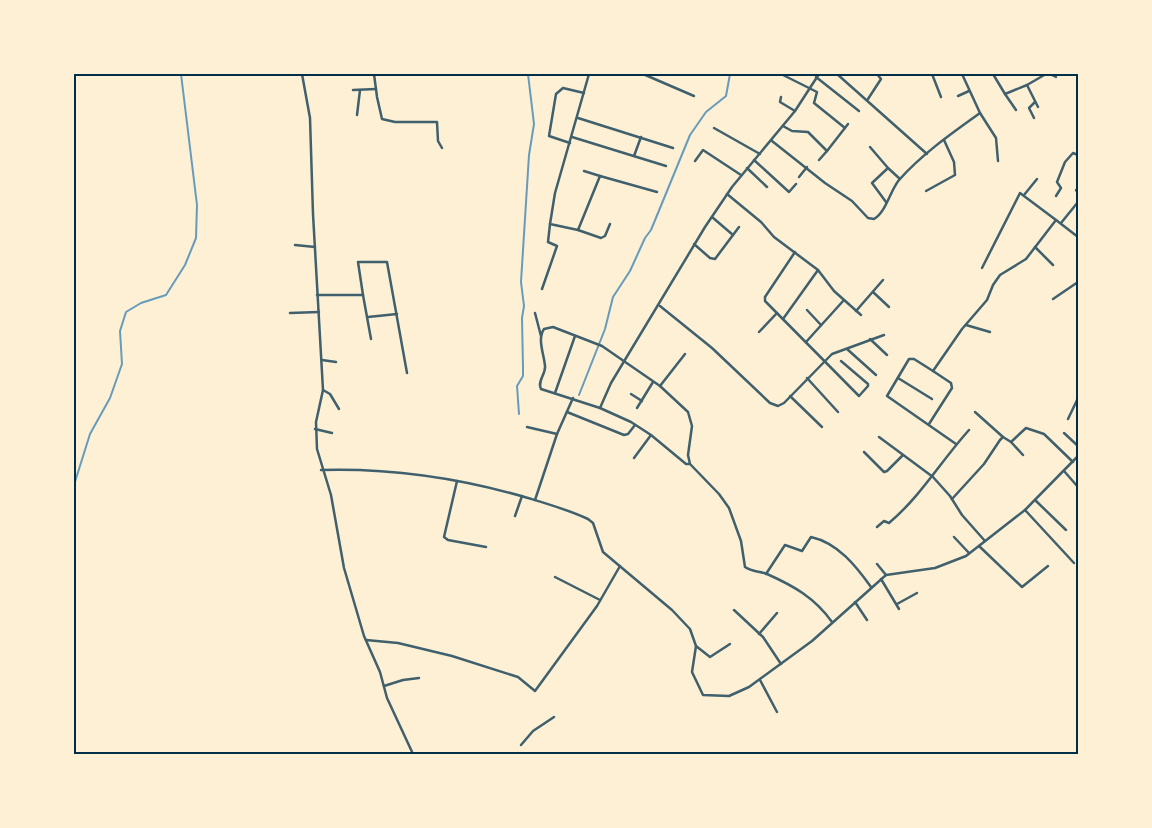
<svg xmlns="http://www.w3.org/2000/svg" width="1152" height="828" viewBox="0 0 1152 828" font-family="Montserrat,sans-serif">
<rect width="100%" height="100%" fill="#fdf0d5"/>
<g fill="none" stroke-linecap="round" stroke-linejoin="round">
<!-- stream -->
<g stroke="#669bbc" stroke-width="2">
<polyline points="579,395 605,329 613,297 630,271 645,238 651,230 690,135 706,112 726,96 730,74"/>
<polyline points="519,414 517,386 523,376 523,367 522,318 524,306 521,282 529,155 534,124 528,74"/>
<polyline points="74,485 90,434 110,398 122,364 120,331 126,312 141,303 166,295 185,265 196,238 197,205 181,74"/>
</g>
<!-- minor -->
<g stroke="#3f606c" stroke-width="2.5">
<polyline points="302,74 310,118 313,214 323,390 316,422 317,449 331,495 344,568 364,636 380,672 387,698 413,754"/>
<polyline points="374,74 377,97 382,119 395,122 437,122 438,141 442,148"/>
<polyline points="589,74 555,193 550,224 578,230 600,176 657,192"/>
<polyline points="643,74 694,96"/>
<polyline points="781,74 817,92 814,103 845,128"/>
<polyline points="837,74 927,154"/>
<polyline points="932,74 941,97"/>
<polyline points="993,74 1005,94 1027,85 1038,107"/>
<polyline points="1050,74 1056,77"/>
<polyline points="816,77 859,111"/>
<polyline points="1027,85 1046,74"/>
<polyline points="353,90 376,89"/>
<polyline points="1005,94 1016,110"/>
<polyline points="958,96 969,91"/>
<polyline points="781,97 780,102 795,111"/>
<polyline points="868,99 881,79 877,74"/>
<polyline points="980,113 996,138 998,161"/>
<polyline points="357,115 360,90"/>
<polyline points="578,118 673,148"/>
<polyline points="1034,118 1029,108 1035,102"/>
<polyline points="783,126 792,131 808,132 827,151 848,124"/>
<polyline points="714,128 760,154"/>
<polyline points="572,137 666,166"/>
<path d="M772 141 825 183 852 201 868 218 874 219C886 212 890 191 899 180 922 154 952 133 980 113L962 74"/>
<polyline points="570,143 549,136 556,94 563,88 584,93"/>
<polyline points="870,147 888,168 872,183 886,202"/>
<polyline points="634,156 641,137"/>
<polyline points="754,160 789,192 796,184"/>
<polyline points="819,160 827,151"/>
<polyline points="695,161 703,150 741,175"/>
<polyline points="747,168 767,187"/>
<polyline points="888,168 900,179"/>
<polyline points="584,171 600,176"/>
<polyline points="799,177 807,167"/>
<polyline points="1076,190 1078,193"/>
<polyline points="926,191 955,175 954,162 944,140"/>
<polyline points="727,194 761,222 774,237 818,270 834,291 861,315"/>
<polyline points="1024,195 1037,179"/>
<polyline points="1056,196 1061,188 1057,182 1065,162 1073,153 1078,155"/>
<polyline points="712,217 733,235"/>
<polyline points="1056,220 1078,237"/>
<polyline points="1061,223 1078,202"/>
<polyline points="578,230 601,238 605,236 610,224"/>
<polyline points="694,244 710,258 715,259 739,227"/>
<polyline points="295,245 315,247"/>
<polyline points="1035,247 1053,265"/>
<polyline points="795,252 765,297 765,301 859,396 868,386 868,384 841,361"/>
<polyline points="542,289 557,246 548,242 550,224"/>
<polyline points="873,292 889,307"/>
<polyline points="317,295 363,295 358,262 387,262 407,373"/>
<polyline points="363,295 371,339"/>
<polyline points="1053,299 1078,282"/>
<polyline points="660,306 712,348 770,403 778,406 784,403 832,354 884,335"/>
<polyline points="807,310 821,325"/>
<polyline points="856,311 883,280"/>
<polyline points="290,313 319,312"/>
<polyline points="535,313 541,336"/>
<polyline points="368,317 397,314"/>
<polyline points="783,319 818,270"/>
<polyline points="966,325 990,332"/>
<polyline points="759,332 777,313"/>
<polyline points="870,339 887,355"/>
<polyline points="806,342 844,300"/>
<polyline points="847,349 876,375"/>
<polyline points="322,360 336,362"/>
<polyline points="933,371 914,359 909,359 887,396 956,444"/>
<polyline points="807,378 838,412"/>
<polyline points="898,378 932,399"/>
<polyline points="660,386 685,354"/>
<polyline points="323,390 330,394 339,409"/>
<polyline points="555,393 575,336"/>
<polyline points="631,394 642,401"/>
<polyline points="790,396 822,427"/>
<polyline points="600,408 611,383 705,227 732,187 795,111 819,74"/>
<polyline points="637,408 653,382"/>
<polyline points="567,412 624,435 628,434 635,425"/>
<polyline points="975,412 1003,437"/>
<polyline points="1068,419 1078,398"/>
<polyline points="929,424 952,388 951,383 933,371 962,329 987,300 993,285 1000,275 1026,259 1056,220 1020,193 982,268"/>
<polyline points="527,427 557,434"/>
<polyline points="315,429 332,433"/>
<polyline points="1064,433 1078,446"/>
<polyline points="879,437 933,477 950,496 962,515 985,541"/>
<polyline points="1011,442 1023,455"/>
<polyline points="864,452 884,472 887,471 903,455"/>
<polyline points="634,458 651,435"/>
<path d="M690 464H686L651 435 631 422 600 408 541 389C537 381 546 374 545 366 544 354 537 339 544 329L553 327 602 346 660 386 688 412 692 426 688 455 690 464 719 494 729 508 741 541 745 567C752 572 760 571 767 574 794 586 815 598 832 622"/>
<path d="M321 470C392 468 460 478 528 498 548 504 569 510 588 519L593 523 603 552 672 610 690 629 696 646 692 672 703 695 729 696 749 687 812 641 886 575 935 568 966 556 1025 510 1078 456"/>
<polyline points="1064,471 1078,487"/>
<polyline points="457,481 444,537 448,540 486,547"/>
<polyline points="952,499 984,464 1000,440 1003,437 1011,442 1026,428 1044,434 1073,462"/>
<polyline points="535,500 557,434 573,398"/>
<polyline points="1035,500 1066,530"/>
<polyline points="1025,510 1074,563"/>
<polyline points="515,516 522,496"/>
<path d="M877 527 884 521 889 523C921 496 941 461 969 430"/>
<polyline points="954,537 969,553"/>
<polyline points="979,546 1022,587 1048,566"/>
<polyline points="877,564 886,575"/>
<path d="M766 574 785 545 802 551 811 537C838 543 856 566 871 587"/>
<polyline points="555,577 600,600"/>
<polyline points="881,579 899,609"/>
<polyline points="855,602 867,620"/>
<polyline points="897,604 917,593"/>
<polyline points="734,610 763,637 781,664"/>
<polyline points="759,634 777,613"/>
<polyline points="366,640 398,643 452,656 518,677 535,691 597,606 620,566"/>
<polyline points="696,646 710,657 730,644"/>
<polyline points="760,680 777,712"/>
<polyline points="384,686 403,680 419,678"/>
<polyline points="521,745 533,731 554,717"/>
</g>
</g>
<!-- border -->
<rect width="1152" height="828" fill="none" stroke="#fdf0d5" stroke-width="150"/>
<rect x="75" y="75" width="1002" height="678" fill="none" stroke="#003049" stroke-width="2"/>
</svg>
